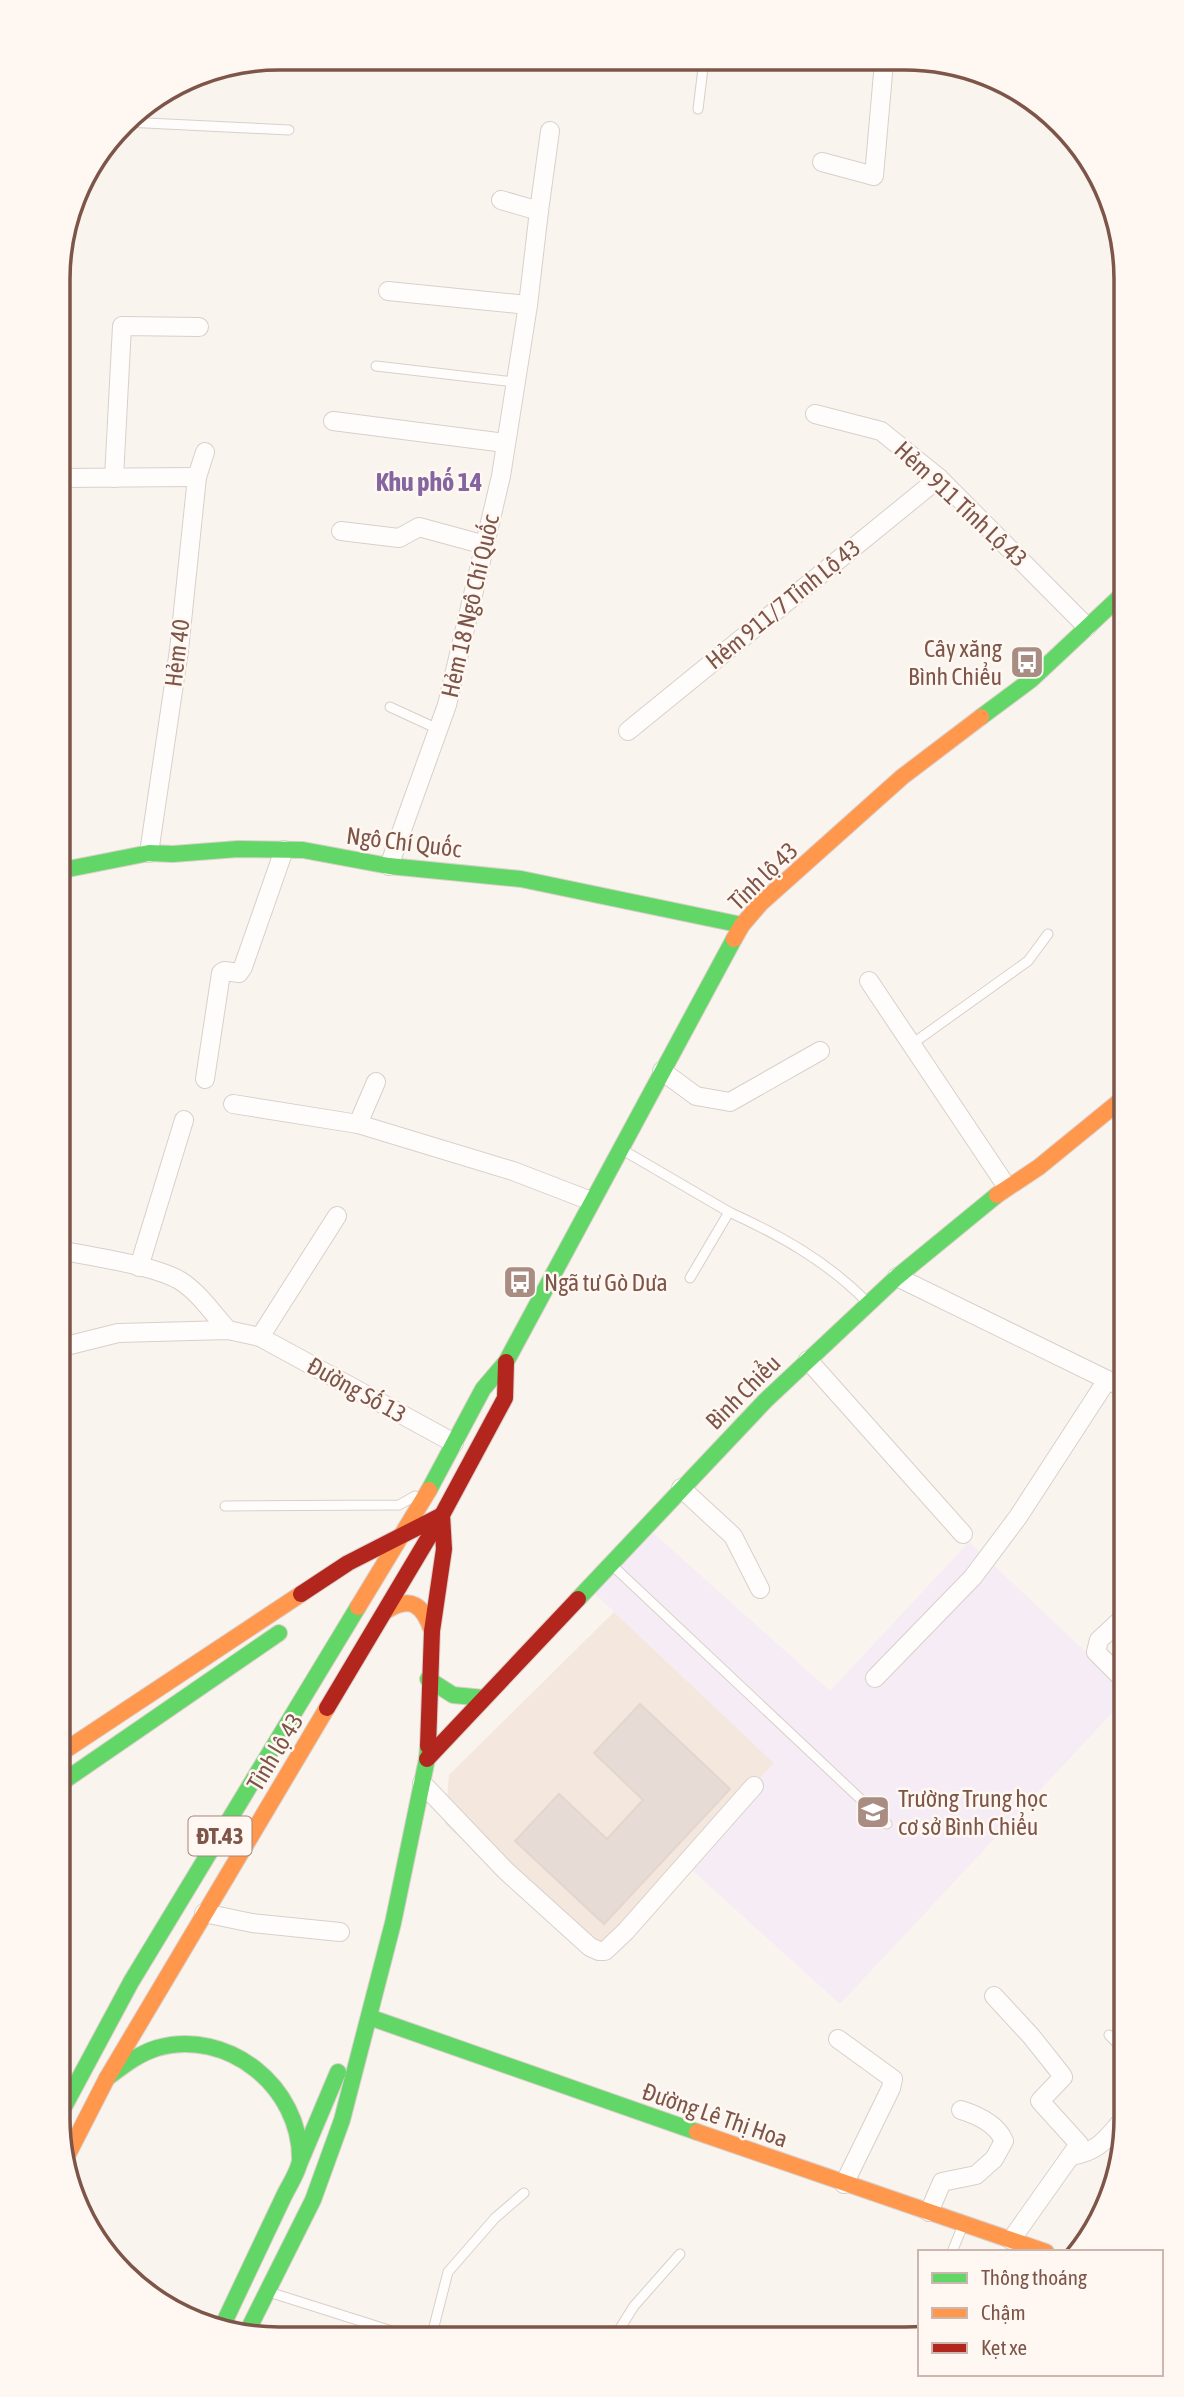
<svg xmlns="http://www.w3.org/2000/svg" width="1184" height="2397" viewBox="0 0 1184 2397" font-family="'Asap Condensed',sans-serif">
<rect width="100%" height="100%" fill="#faf4ee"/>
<!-- residential -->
<polygon fill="#f4e7dd" points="614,1612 774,1763 682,1861 595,1960 445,1824 449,1775"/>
<!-- education -->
<polygon fill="#f5ecf5" points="650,1530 830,1691 969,1542 1126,1690 1126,1698 840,2004 682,1861 774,1763 590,1589"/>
<!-- building -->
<polygon fill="#e7dbd5" stroke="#e4d6cf" stroke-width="2" points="640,1704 730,1789 604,1924 515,1841 559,1794 607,1839 643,1800 594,1753"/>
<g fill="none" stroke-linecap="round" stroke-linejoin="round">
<!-- lane casing -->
<g stroke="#d9cfca" stroke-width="11">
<g id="lane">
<polyline points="698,109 704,60"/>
<polyline points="126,122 289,130"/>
<polyline points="376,366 515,382"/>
<polyline points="390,707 438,729"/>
<polyline points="912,1044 1028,961 1048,934"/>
<polyline points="621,1149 729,1212 690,1278"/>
<path d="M729 1212C780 1235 828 1262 867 1302"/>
<polyline points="225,1506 399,1505 415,1496"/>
<polyline points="614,1567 887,1824"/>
<polyline points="1109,2035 1126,2053"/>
<polyline points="952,2252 963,2225"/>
<polyline points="272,2293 414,2338"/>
<polyline points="431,2338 448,2272 495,2218 524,2193"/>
<polyline points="614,2338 634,2306 680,2254"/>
</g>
</g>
<!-- street casing -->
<g stroke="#d9cfca" stroke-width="20">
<g id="street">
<polyline points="822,162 874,176 884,62"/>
<polyline points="539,211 550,131"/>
<polyline points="388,291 528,305"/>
<polyline points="815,414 881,431 939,478 1087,627"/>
<polyline points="333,421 505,443"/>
<polyline points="58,478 197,477"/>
<polyline points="114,478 122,326 199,327"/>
<polyline points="341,531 399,538 419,527 485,545"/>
<polyline points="628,731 939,478"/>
<polyline points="149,853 179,650 197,477 205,452"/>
<polyline points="389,866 447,705 501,476 528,305 539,211 501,200"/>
<polyline points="869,981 1007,1187"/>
<polyline points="662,1071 696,1096 730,1102 820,1051"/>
<polyline points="205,1079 221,973 224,971 239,973 243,967 284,850"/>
<polyline points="376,1082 358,1124 513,1171 591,1201"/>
<polyline points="233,1104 358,1124"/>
<path d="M58 1250C90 1256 152 1265 179 1280 198 1291 213 1314 228 1330"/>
<polyline points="139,1267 184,1120"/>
<polyline points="897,1277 1126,1389"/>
<polyline points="260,1337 337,1216"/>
<polyline points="58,1348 118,1333 228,1330 260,1337 454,1443"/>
<polyline points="808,1360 963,1534"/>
<polyline points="681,1488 733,1536 760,1589"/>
<polyline points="875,1678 973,1577 1018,1517 1107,1380"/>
<polyline points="1126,1682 1096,1652 1099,1640 1126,1615"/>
<polyline points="422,1783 506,1871 590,1947 599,1951 605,1951 626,1931 754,1786"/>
<polyline points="204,1913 252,1923 340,1932"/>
<polyline points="994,1996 1031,2036 1062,2075 1063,2077 1040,2101 1079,2144 1011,2240"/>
<polyline points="838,2039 893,2079 891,2088 844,2184"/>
<path d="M1071 2156C1101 2151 1107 2137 1126 2116"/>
<path d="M929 2212 942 2182 976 2175 994 2159 1004 2141C997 2124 977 2115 961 2110"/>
</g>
</g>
<!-- fast casing -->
<g stroke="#dbd0cb" stroke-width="18">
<g id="fast">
<polyline points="981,717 1032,679 1126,591"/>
<polyline points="58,871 149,853 173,854 238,849 303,850 389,866 521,879 742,925"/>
<polyline points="429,1490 483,1389 506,1362 734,939"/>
<polyline points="578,1599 765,1401 897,1277 997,1195"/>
<polyline points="428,1679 453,1695 484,1698"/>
<polyline points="58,1785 279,1633"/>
<polyline points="369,2017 697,2132"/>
<path d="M107 2078C123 2066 138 2054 157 2048 228 2028 301 2087 300 2160 299 2171 288 2187 283 2198 262 2242 242 2285 221 2329"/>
<polyline points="58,2118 131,1982 358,1607"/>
<polyline points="300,2162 338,2072"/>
<polyline points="245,2336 313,2200 342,2120 393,1923 427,1759 428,1746"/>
</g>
</g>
<!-- slow casing -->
<g stroke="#dbd0cb" stroke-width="18">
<g id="slow">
<polyline points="734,939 742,925 761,903 902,777 981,717"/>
<polyline points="997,1195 1039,1167 1126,1096"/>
<polyline points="358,1607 429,1490"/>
<path d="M386 1611C411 1595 423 1605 432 1631"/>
<polyline points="58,1755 301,1594"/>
<polyline points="697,2132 1046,2252"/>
<polyline points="65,2160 107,2078 327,1708"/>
</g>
</g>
<!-- jam casing -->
<g stroke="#dbd0cb" stroke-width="18">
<g id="jam">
<polyline points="442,1515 505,1398 506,1362"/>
<polyline points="301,1594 348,1563 442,1515 444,1549 432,1631 428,1746"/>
<polyline points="327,1708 442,1515"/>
<polyline points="427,1759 578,1599"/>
</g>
</g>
<!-- lane -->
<use href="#lane" stroke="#fefdfc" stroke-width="9"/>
<!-- street -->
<use href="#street" stroke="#fefdfc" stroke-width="18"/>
<!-- fast -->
<use href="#fast" stroke="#63d668" stroke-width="16"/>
<!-- slow -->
<use href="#slow" stroke="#ff974d" stroke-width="16"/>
<!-- jam -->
<use href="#jam" stroke="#b3261e" stroke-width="16"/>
</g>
<!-- icons -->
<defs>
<g id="bus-square" transform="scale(1.75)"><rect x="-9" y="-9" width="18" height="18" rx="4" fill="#a98d83" stroke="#fff8f2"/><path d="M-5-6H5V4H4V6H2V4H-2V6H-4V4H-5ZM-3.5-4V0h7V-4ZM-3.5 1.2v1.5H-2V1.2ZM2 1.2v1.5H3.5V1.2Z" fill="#fff"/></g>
<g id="school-square" transform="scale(1.75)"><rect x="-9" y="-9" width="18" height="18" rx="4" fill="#a98d83" stroke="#fff8f2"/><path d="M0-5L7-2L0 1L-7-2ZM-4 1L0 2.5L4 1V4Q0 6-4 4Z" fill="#fff"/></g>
</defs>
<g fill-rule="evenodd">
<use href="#bus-square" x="1027" y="662"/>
<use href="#bus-square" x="520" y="1282"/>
<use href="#school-square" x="873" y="1812"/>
</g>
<g text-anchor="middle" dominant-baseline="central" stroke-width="5" stroke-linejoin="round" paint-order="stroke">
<!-- shield labels -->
<rect fill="#fff8f2" stroke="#a4867c" stroke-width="2" x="188.5" y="1816.5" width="63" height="39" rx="5"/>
<g font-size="23" font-weight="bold" fill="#7d5549">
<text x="220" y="1836">ĐT.43</text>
</g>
<!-- street labels -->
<g font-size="24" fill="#7d5549" stroke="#fff8f2">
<text transform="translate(961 504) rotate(43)">Hẻm 911 Tỉnh Lộ 43</text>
<text transform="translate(783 604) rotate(-39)">Hẻm 911/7 Tỉnh Lộ 43</text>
<text transform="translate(470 606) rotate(-77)">Hẻm 18 Ngô Chí Quốc</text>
<text transform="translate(177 653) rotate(-83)">Hẻm 40</text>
<text transform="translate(404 842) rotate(7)">Ngô Chí Quốc</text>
<text transform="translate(763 876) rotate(-44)">Tỉnh lộ 43</text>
<text transform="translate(357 1390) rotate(29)">Đường Số 13</text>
<text transform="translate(743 1392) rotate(-45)">Bình Chiểu</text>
<text transform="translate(275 1752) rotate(-59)">Tỉnh lộ 43</text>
<text transform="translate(715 2115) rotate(19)">Đường Lê Thị Hoa</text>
</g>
<!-- poi labels -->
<g font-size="24" fill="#7d5549" stroke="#fff8f2" text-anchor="start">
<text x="1002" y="648" text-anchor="end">Cây xăng<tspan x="1002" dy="28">Bình Chiểu</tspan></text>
<text x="544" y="1282">Ngã tư Gò Dưa</text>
<text x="898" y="1798">Trường Trung học<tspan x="898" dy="28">cơ sở Bình Chiểu</tspan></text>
</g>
<!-- neighbourhood labels -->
<g font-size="26" font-weight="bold" fill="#8565a0" stroke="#fff8f2">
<text x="429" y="482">Khu phố 14</text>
</g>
</g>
<!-- crop -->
<path d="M0 0H1184V2397H0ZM279 70H905A209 209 0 0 1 1114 279V2118A209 209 0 0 1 905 2327H279A209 209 0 0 1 70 2118V279A209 209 0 0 1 279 70Z" fill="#fff8f2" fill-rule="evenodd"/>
<path fill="none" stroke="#7d5549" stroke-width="3.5" d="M279 70H905A209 209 0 0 1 1114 279V2118A209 209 0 0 1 905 2327H279A209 209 0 0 1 70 2118V279A209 209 0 0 1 279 70Z"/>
<!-- legend -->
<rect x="918" y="2250" width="245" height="126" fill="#fff8f2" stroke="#cbb7ae" stroke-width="2"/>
<rect x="932" y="2273" width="35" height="10" fill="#63d668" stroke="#cbb7ae" stroke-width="2"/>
<text x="981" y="2285" font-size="21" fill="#7d5549">Thông thoáng</text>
<rect x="932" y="2308" width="35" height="10" fill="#ff974d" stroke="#cbb7ae" stroke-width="2"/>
<text x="981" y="2320" font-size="21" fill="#7d5549">Chậm</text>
<rect x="932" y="2343" width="35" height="10" fill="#b3261e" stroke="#cbb7ae" stroke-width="2"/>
<text x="981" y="2355" font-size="21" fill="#7d5549">Kẹt xe</text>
</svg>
